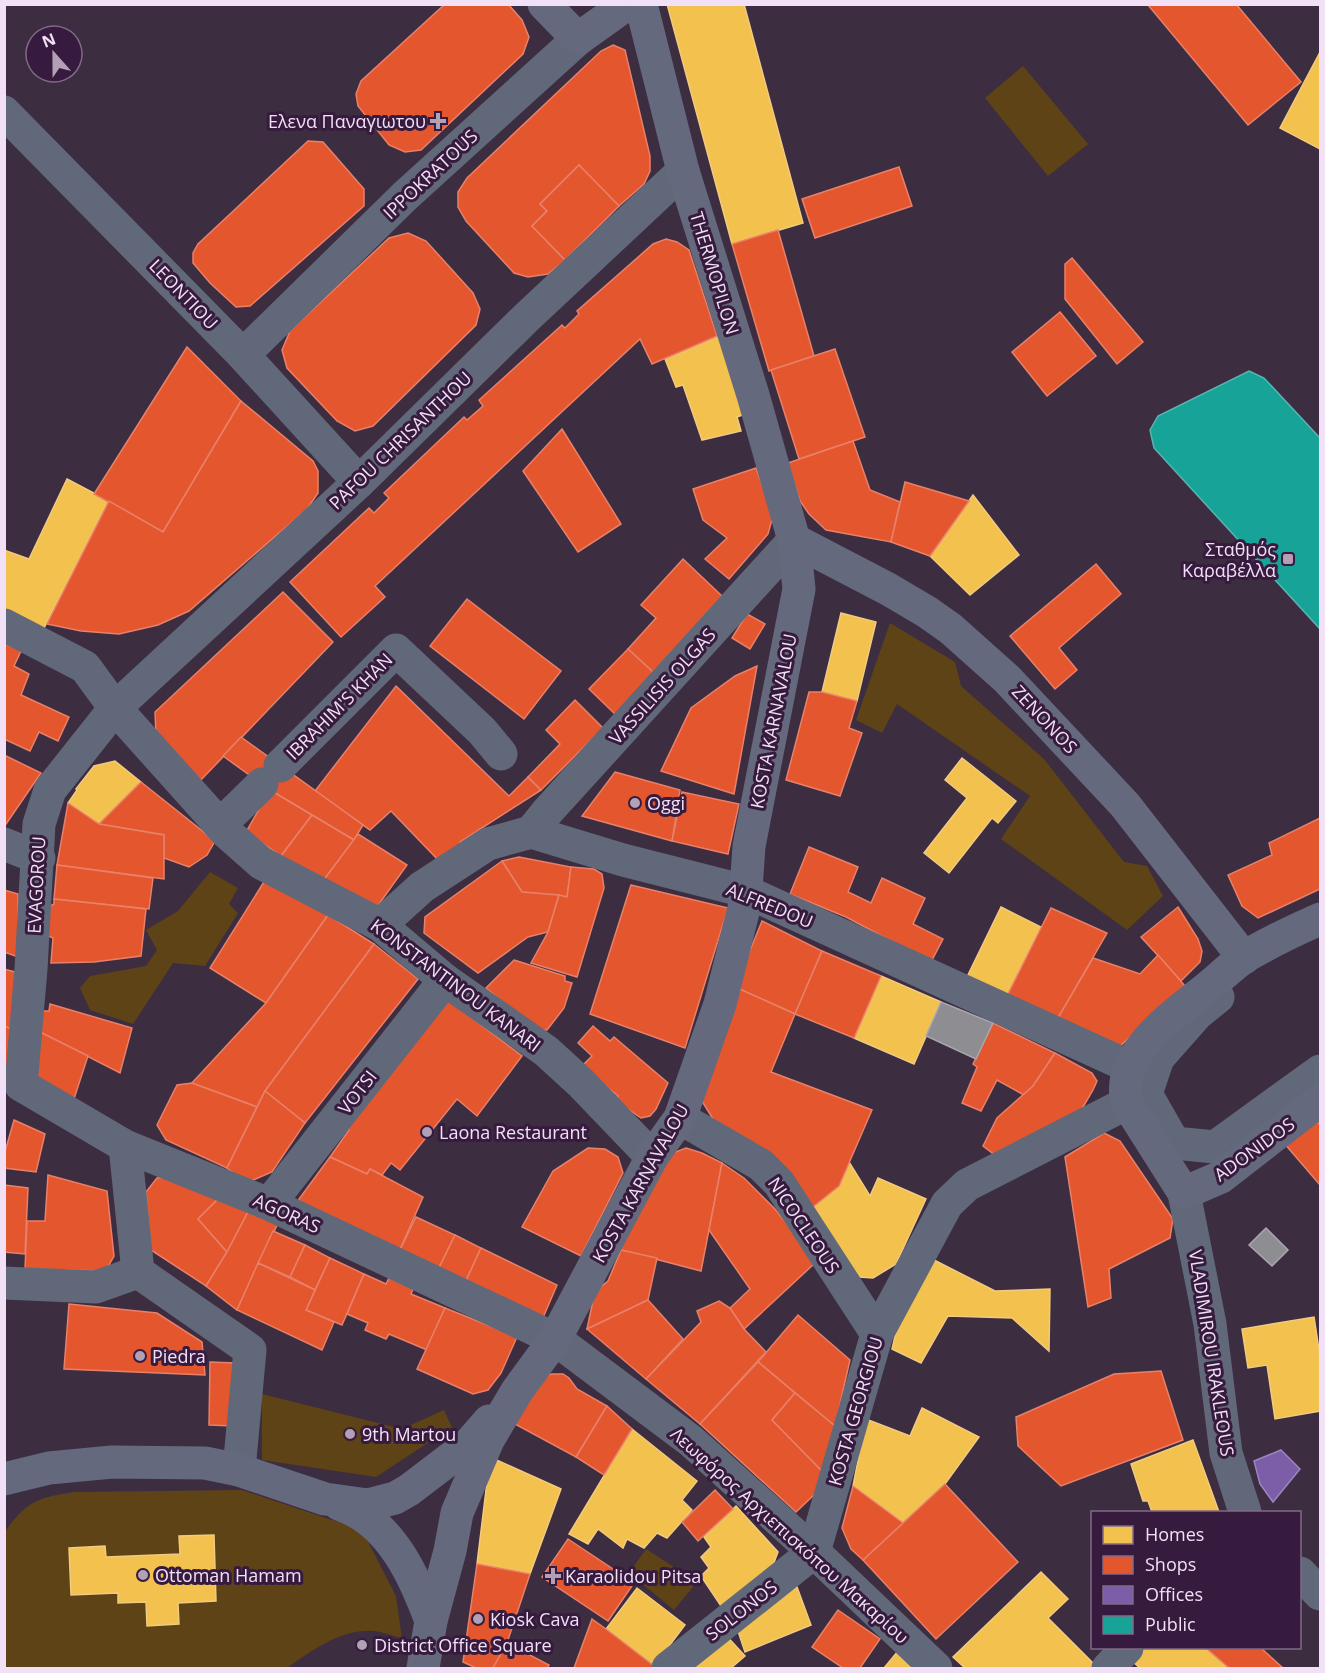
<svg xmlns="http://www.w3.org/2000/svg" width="1325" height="1673" viewBox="0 0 1325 1673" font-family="'Open Sans',sans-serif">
<rect width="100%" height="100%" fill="#3c2d40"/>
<!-- green -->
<g fill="#5e4317">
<polygon points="1023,66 1088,144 1048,176 985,98"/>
<polygon points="890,623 955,662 961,686 1044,759 1124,862 1147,866 1163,896 1127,930 1001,839 1030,796 897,704 882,733 856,720"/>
<polygon points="210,872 238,888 229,904 238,913 205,966 173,963 133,1024 90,1010 80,988 90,976 146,966 157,950 146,930 178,911"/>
<polygon points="262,1394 402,1429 444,1410 452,1427 376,1477 262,1460"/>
<path d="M242 1490 362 1530 396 1596 402 1638C393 1636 383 1632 374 1631 342 1628 311 1651 287 1668H5V1532C25 1502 39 1497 75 1492Z"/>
<polygon points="646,1549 697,1582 674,1610 629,1573"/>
</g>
<!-- homes -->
<g fill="#f2c14e" stroke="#f2ca80" stroke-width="1.5">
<polygon points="667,4 744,4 803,223 732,244"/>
<polygon points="1320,52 1320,149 1280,128"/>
<polygon points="723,334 748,413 737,417 741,431 702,440 683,385 676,387 665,359"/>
<polygon points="67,479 109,501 42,632 4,613 4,550 29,559"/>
<polygon points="973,495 1019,555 970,595 930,556"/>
<polygon points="841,613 876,622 857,701 822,692"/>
<polygon points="962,758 1016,801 998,823 992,818 949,873 924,853 967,798 945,780"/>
<polygon points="115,761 141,782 99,824 68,803 77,790 76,789 94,766"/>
<polygon points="1001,907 1041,927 1007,996 967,977"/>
<polygon points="881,976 941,1002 914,1064 854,1038"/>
<polygon points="849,1162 870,1196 878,1178 926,1199 896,1264 873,1278 859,1277 809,1210 839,1186"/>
<polygon points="934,1260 995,1291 1050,1289 1049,1351 1012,1318 948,1316 921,1363 892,1349 902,1306"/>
<polygon points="1314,1317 1320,1356 1320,1411 1275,1419 1267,1365 1248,1368 1242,1329"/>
<polygon points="922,1408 979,1437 945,1484 903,1523 853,1486 866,1419 910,1436"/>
<polygon points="632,1429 697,1481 682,1500 692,1510 667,1538 657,1533 644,1548 627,1539 623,1548 598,1529 588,1544 569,1534"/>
<polygon points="1193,1440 1219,1512 1152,1512 1148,1501 1143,1501 1131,1464"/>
<polygon points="490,1457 561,1489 530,1574 477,1564"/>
<polygon points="736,1506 778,1552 769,1576 721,1606 701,1576 709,1568 701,1557 711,1547 704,1537"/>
<polygon points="214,1535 216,1601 178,1603 179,1624 147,1626 146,1602 118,1603 118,1593 71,1595 69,1548 105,1546 106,1557 180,1554 179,1536"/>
<polygon points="1041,1572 1068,1599 1048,1618 1098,1668 965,1668 953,1657"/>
<polygon points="797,1587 811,1625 745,1652 736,1625"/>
<polygon points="637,1588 685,1625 654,1666 606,1629"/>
<polygon points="722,1631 745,1656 731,1668 679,1668"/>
<polygon points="1146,1648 1206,1648 1229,1668 1140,1668 1133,1662"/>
<polygon points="898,1651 917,1668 884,1668"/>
</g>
<!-- shops -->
<g fill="#e4572e" stroke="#e8806a" stroke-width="1.5">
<polygon points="445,4 508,4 522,20 529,37 523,54 421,150 405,152 389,145 358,106 356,94 361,81"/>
<polygon points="1236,4 1301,82 1248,125 1148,5"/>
<polygon points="613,45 625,50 650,156 650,171 644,184 619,206 579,165 540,204 547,211 532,226 565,260 548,274 528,277 514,273 466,221 458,207 458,192 467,178 601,51"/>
<polygon points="308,141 323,142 364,189 364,206 250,306 236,307 210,283 193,263 193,253 198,244"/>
<polygon points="579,165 619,206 565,260 532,226 547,211 540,204"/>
<polygon points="899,167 912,206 815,238 802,199"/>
<polygon points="778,230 814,356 769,371 732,244"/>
<polygon points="408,233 426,241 473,293 480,309 476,325 373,426 355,431 337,421 287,368 282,350 290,331 389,238"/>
<polygon points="666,239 677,242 689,250 717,336 652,364 640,339 375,586 385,597 341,637 290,582 369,508 374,513 389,498 384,493 464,417 467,420 483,406 479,400 562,325 565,328 579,314 577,311 653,244"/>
<polygon points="1072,258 1143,342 1117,364 1065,299 1065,264"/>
<polygon points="1060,312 1096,356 1047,396 1012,352"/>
<polygon points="187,347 241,401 163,532 94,494"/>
<polygon points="835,349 865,437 799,459 771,370"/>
<polygon points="241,401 313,461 318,471 318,493 307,509 189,611 158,625 119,634 81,631 47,624 109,501 163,532"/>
<polygon points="562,429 621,524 578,552 523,471"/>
<polygon points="853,441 870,490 900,502 891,542 826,530 809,514 800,501 788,463"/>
<polygon points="756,468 773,516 768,534 729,579 705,559 727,538 703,520 693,489"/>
<polygon points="905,482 969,501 930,556 891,542"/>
<polygon points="683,559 722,596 653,672 628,649 656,618 641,605"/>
<polygon points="1096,564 1121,594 1059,648 1077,670 1055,689 1010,636"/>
<polygon points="283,592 333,642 199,782 156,736 155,712"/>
<polygon points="467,599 561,671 524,719 430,646"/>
<polygon points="747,614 765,624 750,649 732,638"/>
<polygon points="4,643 21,651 14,666 29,674 21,695 69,717 58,741 39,732 30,751 4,739"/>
<polygon points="628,649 653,672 618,717 589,689"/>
<polygon points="757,666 734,794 661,771 691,708 735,676"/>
<polygon points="396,686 509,796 528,777 541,790 460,842 466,851 442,864 391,811 370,830 315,791"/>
<polygon points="809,692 822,692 857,701 849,728 862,733 840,796 786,780"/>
<polygon points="575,700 603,728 541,790 528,777 560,744 546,730"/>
<polygon points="241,737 363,825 354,840 270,790 223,756"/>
<polygon points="4,755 41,773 4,827"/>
<polygon points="615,772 680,790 672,841 582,816"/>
<polygon points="141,782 215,841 207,855 189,867 164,858 164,835 99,824"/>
<polygon points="270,790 312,815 281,856 246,832"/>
<polygon points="682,792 739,804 728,854 672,841"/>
<polygon points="68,803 99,824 164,835 164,879 57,865"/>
<polygon points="312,815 354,840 323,881 281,856"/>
<polygon points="1320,818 1320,889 1258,918 1242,906 1228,875 1272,855 1269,843"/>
<polygon points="358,834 407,865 374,911 323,881"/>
<polygon points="809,847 858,867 848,892 871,903 882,878 925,898 913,924 943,939 931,962 846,917 790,894"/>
<polygon points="519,857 571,867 567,897 522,892 502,861"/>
<polygon points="502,861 522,892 559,895 548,932 528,937 478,973 424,933 425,917"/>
<polygon points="57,865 153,878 149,909 54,899"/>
<polygon points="571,867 594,869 602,874 604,888 577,977 531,963 548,932 559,895 567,897"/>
<polygon points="267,877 328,915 266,1003 210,968"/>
<polygon points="631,885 728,908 685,1048 590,1014"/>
<polygon points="4,890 18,894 18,957 4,952"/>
<polygon points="54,899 146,909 141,956 94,962 51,963 53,938 44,934 48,907 54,904"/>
<polygon points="1178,907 1198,939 1202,951 1200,962 1181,981 1141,937"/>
<polygon points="1051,908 1107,933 1058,1018 1007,996"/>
<polygon points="328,915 374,944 265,1091 257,1107 192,1083 266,1003"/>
<polygon points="762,921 822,951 795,1014 735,987"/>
<polygon points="374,944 418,979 305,1123 265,1091"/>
<polygon points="822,951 881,976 854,1038 795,1014"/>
<polygon points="1158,955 1185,986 1119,1047 1058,1018 1093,958 1140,974"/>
<polygon points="514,960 565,976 565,981 572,983 564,1008 547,1030 537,1030 486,988"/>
<polygon points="4,969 23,974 19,1032 4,1026"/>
<polygon points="735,987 795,1014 771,1072 872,1110 839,1186 809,1210 716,1124 700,1098"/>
<polygon points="444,997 522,1056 477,1116 457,1099 400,1170 391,1163 382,1175 370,1169 367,1174 330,1157 349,1130 342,1125"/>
<polygon points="50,1004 132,1028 120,1073 38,1031 42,1011 49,1011"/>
<polygon points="993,1023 1055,1053 1033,1086 1024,1095 997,1080 981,1111 962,1103 977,1067 973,1064"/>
<polygon points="4,1026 19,1032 11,1070 4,1068"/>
<polygon points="593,1026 610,1041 614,1037 668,1083 656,1109 650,1116 641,1118 615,1100 618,1096 581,1067 592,1056 578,1043"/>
<polygon points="38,1031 88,1056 72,1105 32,1073"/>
<polygon points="1055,1053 1092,1073 1097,1081 1093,1090 1079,1114 995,1155 983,1146 997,1118 1033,1086"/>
<polygon points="192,1083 257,1107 227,1168 166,1140 157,1125 177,1085"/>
<polygon points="265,1091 305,1123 272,1172 246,1183 227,1168"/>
<polygon points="1314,1118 1320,1125 1320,1185 1284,1143"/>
<polygon points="14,1120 45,1134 36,1172 4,1168 4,1155"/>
<polygon points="1104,1133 1120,1141 1173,1219 1170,1238 1109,1269 1111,1298 1088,1307 1065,1157"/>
<polygon points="588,1148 605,1149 618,1157 623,1173 581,1256 522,1227 553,1171"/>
<polygon points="686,1148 702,1153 722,1163 701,1271 621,1250 617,1246 670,1154"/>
<polygon points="330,1157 367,1174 370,1169 423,1197 398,1254 303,1209 299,1199"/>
<polygon points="722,1163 744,1178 775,1209 795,1234 815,1263 744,1329 730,1308 750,1289 709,1230"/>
<polygon points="48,1175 107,1191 114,1256 109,1265 102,1271 25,1269 27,1221 45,1221"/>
<polygon points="167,1177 221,1196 198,1219 227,1252 206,1286 151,1250 146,1192 157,1178"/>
<polygon points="4,1185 28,1188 25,1254 4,1252"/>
<polygon points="221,1196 249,1210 227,1252 198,1219"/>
<polygon points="249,1210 278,1223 237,1310 206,1286 227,1252"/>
<polygon points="416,1217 455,1235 437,1272 398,1254"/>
<polygon points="273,1231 305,1245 290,1277 258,1263"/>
<polygon points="455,1235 481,1248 465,1283 437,1272"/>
<polygon points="305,1245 330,1258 315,1290 290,1277"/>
<polygon points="481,1248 557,1285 542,1320 465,1283"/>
<polygon points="621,1250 657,1258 648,1300 587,1329 595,1291 608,1281"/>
<polygon points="330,1258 364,1274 342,1325 306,1310"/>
<polygon points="258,1263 315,1290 306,1310 334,1322 322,1350 237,1310"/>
<polygon points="364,1274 386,1284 389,1278 413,1289 411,1294 445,1308 427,1350 389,1334 386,1339 365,1330 368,1323 347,1314"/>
<polygon points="648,1300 683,1339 646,1379 587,1329"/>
<polygon points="719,1301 730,1308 744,1329 766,1352 700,1424 646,1379 701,1322 697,1311"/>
<polygon points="69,1304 157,1313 202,1342 205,1375 64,1369"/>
<polygon points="445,1308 517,1337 501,1373 488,1390 473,1394 417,1369"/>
<polygon points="798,1315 850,1360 835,1426 758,1362"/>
<polygon points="210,1362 235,1363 233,1426 209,1425"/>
<polygon points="758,1362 795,1393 772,1420 822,1471 818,1491 796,1512 700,1424"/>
<polygon points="1161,1371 1183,1440 1061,1486 1018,1446 1016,1417 1114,1374"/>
<polygon points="552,1374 563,1374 569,1378 577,1389 607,1406 576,1457 513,1423 543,1376"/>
<polygon points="795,1393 835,1426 822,1471 772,1420"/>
<polygon points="607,1406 632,1429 604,1475 576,1457"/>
<polygon points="945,1484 1018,1562 936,1639 863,1560"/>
<polygon points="853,1486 903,1523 863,1560 851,1549 842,1528"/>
<polygon points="715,1490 733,1509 698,1541 682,1522"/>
<polygon points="568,1539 634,1583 608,1621 542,1577"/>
<polygon points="477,1564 530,1574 507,1643 493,1668 476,1668 463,1662"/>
<polygon points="838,1610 880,1639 860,1668 843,1668 812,1647"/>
<polygon points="592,1619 606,1629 654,1666 651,1668 574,1668"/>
<polygon points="507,1643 549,1665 547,1668 493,1668"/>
<polygon points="1206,1648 1261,1648 1283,1668 1229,1668"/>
</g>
<!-- offices -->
<polygon fill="#7b5ea7" stroke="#9e85bf" stroke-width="1.5" points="1281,1450 1300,1469 1273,1502 1260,1484 1254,1461"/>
<!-- public -->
<polygon fill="#17a398" stroke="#58b5b4" stroke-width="1.5" points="1249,371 1264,378 1320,438 1320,629 1154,448 1150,430 1158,416"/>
<!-- industry -->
<g fill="#8d8d92" stroke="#aba6b0" stroke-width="1.5">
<polygon points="941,1002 993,1023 976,1059 926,1036"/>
<polygon points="1266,1228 1288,1250 1272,1266 1249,1245"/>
</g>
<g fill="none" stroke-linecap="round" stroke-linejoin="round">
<!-- street -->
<g stroke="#61687a" stroke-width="33">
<polyline points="4,112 243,355 359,482"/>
<polyline points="683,171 526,318 359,482 115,708 50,790 39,824 31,969 21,1085 125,1146 269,1204 555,1339 691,1441 814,1552 936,1668"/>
<polyline points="243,355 405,196 578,39"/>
<polyline points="4,625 85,667 115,708 227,833 261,863 380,925 445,980 546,1051 581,1083 652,1157"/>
<polyline points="280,766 396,650 482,731 501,754"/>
<polyline points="221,824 262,784"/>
<polyline points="531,832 547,812 794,540"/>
<polyline points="4,844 39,858"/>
<polyline points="380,925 422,887 488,844 531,832 623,860 745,891 1130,1067"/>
<polyline points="1218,997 1197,1014 1158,1058 1146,1094 1174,1143 1215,1147 1320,1071"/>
<polyline points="680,1118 761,1165 779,1183 877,1334"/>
<polyline points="125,1146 138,1272 250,1350 239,1470"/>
<polyline points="1184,1193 1210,1324 1226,1453 1245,1512"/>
<polyline points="269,1204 445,980"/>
<polyline points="4,1283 96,1287 138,1272"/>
<polyline points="1300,1573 1320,1594"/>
<polyline points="668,1668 814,1552 877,1334 947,1204 967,1185 1127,1103"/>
<polyline points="1108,1668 1127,1648"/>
</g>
<!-- secondary -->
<g stroke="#64697e" stroke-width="33">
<polyline points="544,4 578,39 627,4"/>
<polyline points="794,540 888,589 927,612 951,629 1007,679 1125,805 1244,958"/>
<path d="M1320 919C1295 930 1270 942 1246 956 1232 965 1220 978 1207 988 1174 1015 1115 1054 1127 1103L1184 1193 1221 1177 1320 1100"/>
<polyline points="4,1479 49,1468 112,1462 205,1463 239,1470 325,1499 368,1505 395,1498 409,1490 468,1445 489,1421"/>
<path d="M339 1504C346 1507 354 1510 360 1514 397 1537 416 1581 431 1621"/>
<polyline points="423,1668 431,1621 450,1551 457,1513 488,1440 517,1391 555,1339 652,1157 680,1118 720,1004 745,904 749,846 799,589 794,540 753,395 683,171 641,4"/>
</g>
</g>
<!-- markers -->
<g fill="#b2a1b6" stroke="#371b3e" stroke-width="2">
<path d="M435 112h6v6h6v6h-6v6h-6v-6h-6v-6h6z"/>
<rect x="1282" y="553" width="12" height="12" rx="3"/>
<circle cx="635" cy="803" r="6"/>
<circle cx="427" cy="1132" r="6"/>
<circle cx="140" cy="1356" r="6"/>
<circle cx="350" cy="1434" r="6"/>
<circle cx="143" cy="1575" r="6"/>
<path d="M550 1567h6v6h6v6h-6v6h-6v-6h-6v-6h6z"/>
<circle cx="478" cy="1619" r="6"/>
<circle cx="362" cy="1645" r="6"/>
</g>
<g text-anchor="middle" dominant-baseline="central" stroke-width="6" stroke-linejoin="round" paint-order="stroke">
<!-- poi labels -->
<g font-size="18" fill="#f1e0f6" stroke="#371b3e" text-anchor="start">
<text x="426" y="121" text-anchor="end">Ελενα Παναγιωτου</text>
<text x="1276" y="549" text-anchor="end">Σταθμός<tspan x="1276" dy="21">Καραβέλλα</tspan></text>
<text x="647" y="803">Oggi</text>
<text x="439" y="1132">Laona Restaurant</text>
<text x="152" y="1356">Piedra</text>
<text x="362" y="1434">9th Martou</text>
<text x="155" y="1575">Ottoman Hamam</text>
<text x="565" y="1576">Karaolidou Pitsa</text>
<text x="490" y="1619">Kiosk Cava</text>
<text x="374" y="1645">District Office Square</text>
</g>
<!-- street labels -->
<g font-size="18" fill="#f1e0f6" stroke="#371b3e">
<text transform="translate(430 174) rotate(-43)">IPPOKRATOUS</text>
<text transform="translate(715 273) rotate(73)">THERMOPILON</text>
<text transform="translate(184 294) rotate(46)">LEONTIOU</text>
<text transform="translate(400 440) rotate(-44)">PAFOU CHRISANTHOU</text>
<text transform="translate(662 686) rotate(-48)">VASSILISIS OLGAS</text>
<text transform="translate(339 706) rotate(-45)">IBRAHIM'S KHAN</text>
<text transform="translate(1045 719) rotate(47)">ZENONOS</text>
<text transform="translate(773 721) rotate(-79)">KOSTA KARNAVALOU</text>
<text transform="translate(36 885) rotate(-87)">EVAGOROU</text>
<text transform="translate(770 905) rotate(22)">ALFREDOU</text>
<text transform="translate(456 985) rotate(37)">KONSTANTINOU KANARI</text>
<text transform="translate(357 1092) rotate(-52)">VOTSI</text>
<text transform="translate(1254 1149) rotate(-36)">ADONIDOS</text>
<text transform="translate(640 1183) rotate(-61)">KOSTA KARNAVALOU</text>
<text transform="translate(287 1213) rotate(24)">AGORAS</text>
<text transform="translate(804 1225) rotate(56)">NICOCLEOUS</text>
<text transform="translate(1212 1353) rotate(81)">VLADIMIROU IRAKLEOUS</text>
<text transform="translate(855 1411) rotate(-74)">KOSTA GEORGIOU</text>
<text transform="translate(790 1535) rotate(42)">Λεωφόρος Αρχιεπισκόπου Μακαρίου</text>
<text transform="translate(741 1610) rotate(-38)">SOLONOS</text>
</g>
</g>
<!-- border -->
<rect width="1325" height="1673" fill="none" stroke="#f1e0f6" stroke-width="12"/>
<!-- legend -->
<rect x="1091" y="1511" width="210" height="138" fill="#371b3e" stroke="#816a88" stroke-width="1.5"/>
<rect x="1103" y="1526" width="30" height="18" fill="#f2c14e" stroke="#816a88" stroke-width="1.5"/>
<text x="1145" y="1541" font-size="18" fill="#f1e0f6">Homes</text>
<rect x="1103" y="1556" width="30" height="18" fill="#e4572e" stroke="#816a88" stroke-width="1.5"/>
<text x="1145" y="1571" font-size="18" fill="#f1e0f6">Shops</text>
<rect x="1103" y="1586" width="30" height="18" fill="#7b5ea7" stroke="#816a88" stroke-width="1.5"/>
<text x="1145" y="1601" font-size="18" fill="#f1e0f6">Offices</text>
<rect x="1103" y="1616" width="30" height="18" fill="#17a398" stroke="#816a88" stroke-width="1.5"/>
<text x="1145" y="1631" font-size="18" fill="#f1e0f6">Public</text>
<!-- north arrow -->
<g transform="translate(54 54) rotate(339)"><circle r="28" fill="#371b3e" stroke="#816a88" stroke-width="1.5"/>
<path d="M0-4.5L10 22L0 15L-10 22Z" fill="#b2a1b6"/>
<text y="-9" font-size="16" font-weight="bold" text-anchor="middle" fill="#f1e0f6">N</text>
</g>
</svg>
